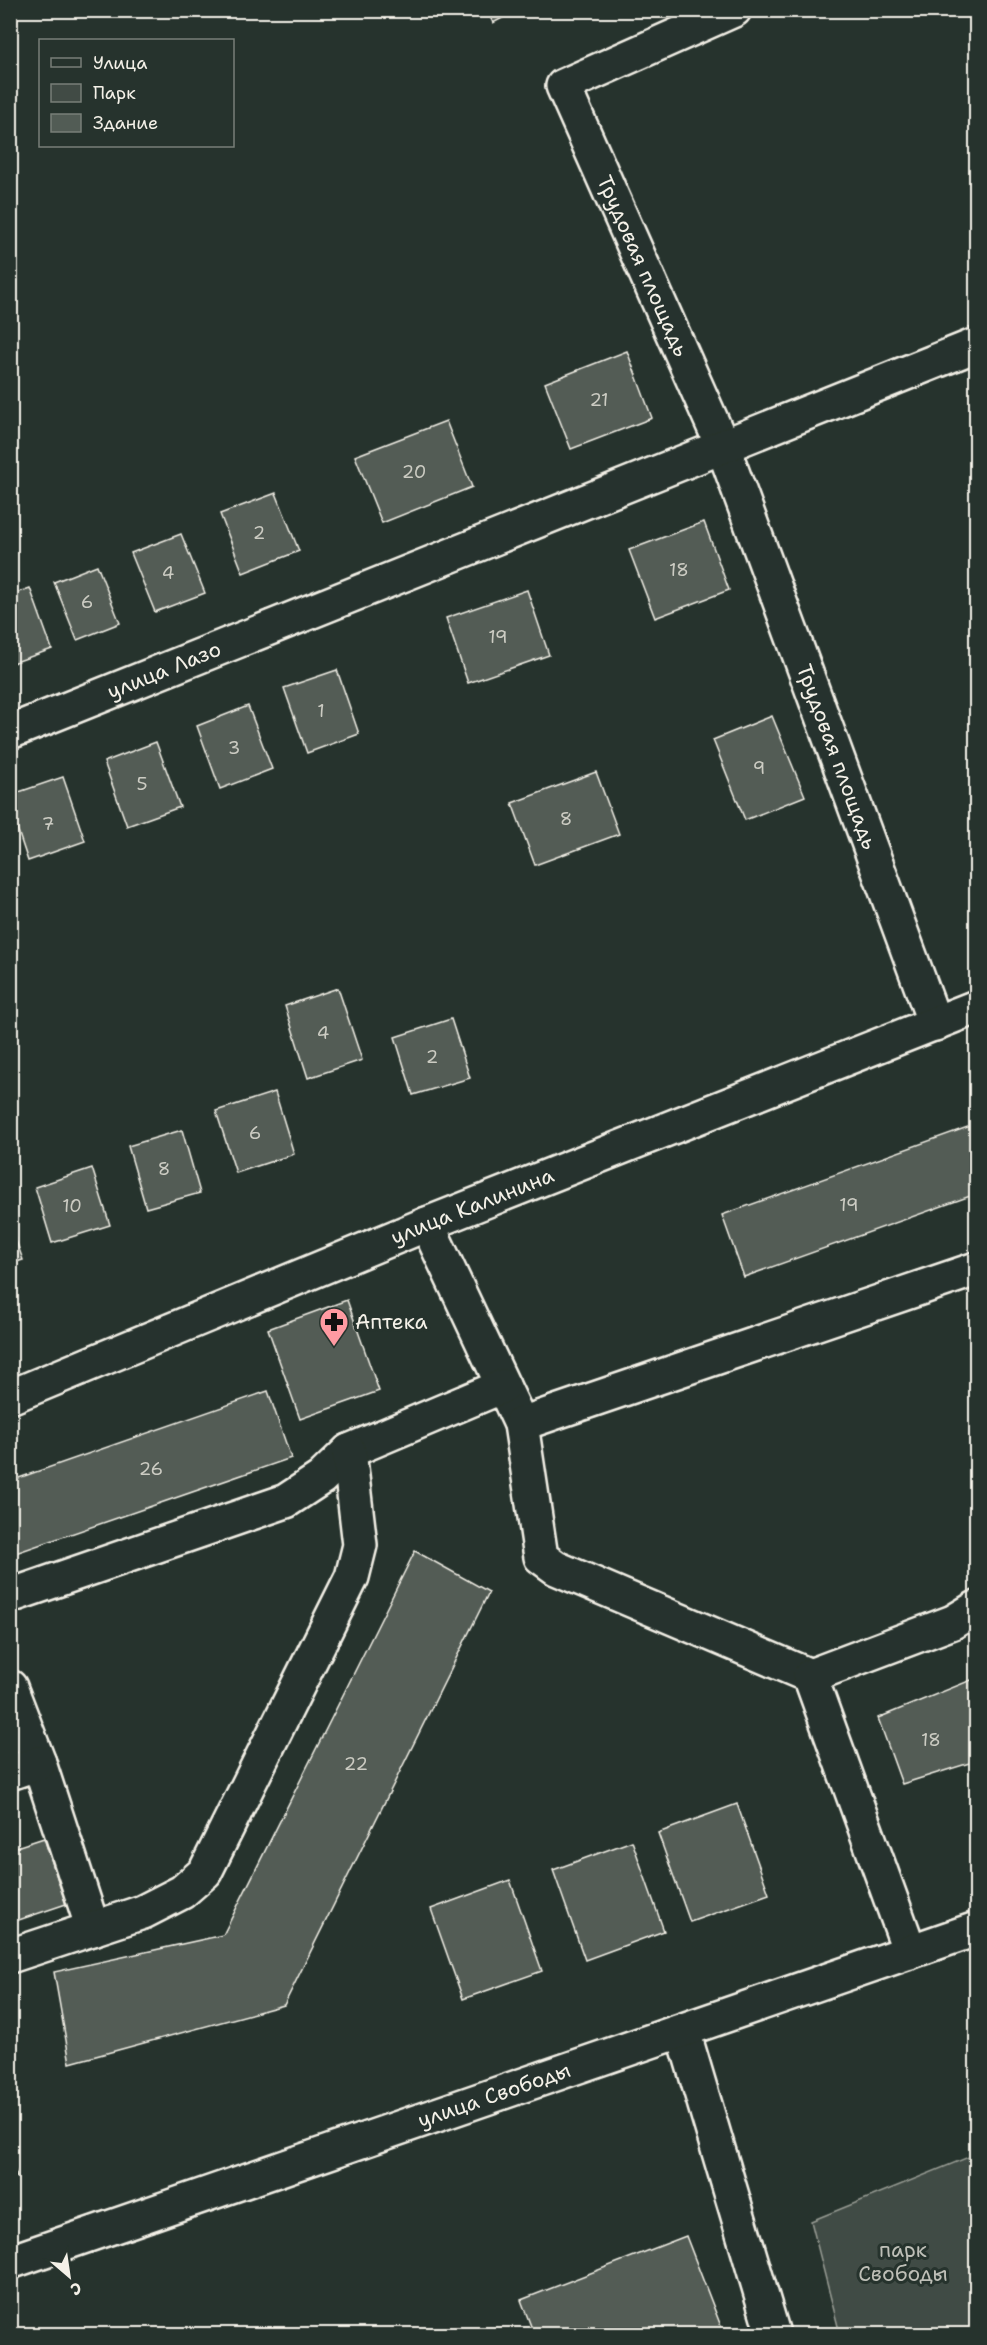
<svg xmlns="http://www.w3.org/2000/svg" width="987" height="2345" viewBox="0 0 987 2345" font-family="'Shantell Sans',sans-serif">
<rect width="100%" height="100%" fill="#26332d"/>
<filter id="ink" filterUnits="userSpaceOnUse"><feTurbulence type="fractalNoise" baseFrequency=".0167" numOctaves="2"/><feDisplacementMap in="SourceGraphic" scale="12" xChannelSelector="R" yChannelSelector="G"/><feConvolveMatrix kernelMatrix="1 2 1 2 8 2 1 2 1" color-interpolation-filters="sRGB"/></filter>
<g filter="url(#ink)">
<!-- green -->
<polygon fill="#414b45" stroke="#9a9e96" stroke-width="1.5" points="976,2154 976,2334 840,2334 811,2221"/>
<!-- building -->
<g fill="#525c55" stroke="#f4f1e8" stroke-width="1.5">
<polygon points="487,10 518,10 493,23"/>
<polygon points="627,351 652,418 571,449 545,383"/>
<polygon points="446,421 472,487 382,523 355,456"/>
<polygon points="276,493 299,551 243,573 220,514"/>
<polygon points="704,522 729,590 655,618 629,550"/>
<polygon points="181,534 205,593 155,612 131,553"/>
<polygon points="97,565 120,623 77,640 54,582"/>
<polygon points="30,588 52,649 10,664 10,595"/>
<polygon points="527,590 549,655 468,683 446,618"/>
<polygon points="337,670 359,734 307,753 284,688"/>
<polygon points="248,706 272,769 220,789 197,726"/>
<polygon points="772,716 805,796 745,820 713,740"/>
<polygon points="156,742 180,807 127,826 104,762"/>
<polygon points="596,772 619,834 535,865 512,803"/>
<polygon points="63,777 85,841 28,861 10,807 10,795"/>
<polygon points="338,988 362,1060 308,1078 285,1006"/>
<polygon points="451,1019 470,1078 413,1095 395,1037"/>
<polygon points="275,1092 294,1154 236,1173 216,1111"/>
<polygon points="976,1124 976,1194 744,1277 722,1215"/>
<polygon points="182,1130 200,1193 146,1208 128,1146"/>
<polygon points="92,1168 110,1225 52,1243 35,1187"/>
<polygon points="10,1224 23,1260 10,1264"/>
<polygon points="347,1300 379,1391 300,1419 268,1329"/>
<polygon points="268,1391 291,1458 10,1555 10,1481"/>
<polygon points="415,1551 489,1592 284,2005 70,2063 54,1972 223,1935"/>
<polygon points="976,1678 976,1761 902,1784 878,1718"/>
<polygon points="737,1804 769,1894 690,1922 658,1833"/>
<polygon points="44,1838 66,1904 10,1923 10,1849"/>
<polygon points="632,1841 664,1931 585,1960 553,1870"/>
<polygon points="510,1880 542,1971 463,1999 431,1909"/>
<polygon points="10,2157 17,2177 10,2179"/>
<polygon points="686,2236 724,2334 534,2334 521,2300"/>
<polygon points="440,2328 442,2334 421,2334"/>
</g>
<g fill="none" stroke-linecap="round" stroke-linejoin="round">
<!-- minor casing -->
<g stroke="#f4f1e8" stroke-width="38">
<g id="minor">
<path id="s1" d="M734 10 563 86 723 447 935 1024"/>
<path id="s2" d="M10 732 976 345"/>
<polyline points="427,1224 521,1424 541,1557 556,1568 810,1676"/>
<path id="s3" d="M10 1397 427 1224 976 1007"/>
<polyline points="521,1424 976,1269"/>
<polyline points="10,1596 286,1501 321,1478 349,1451 503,1386"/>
<polyline points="10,1687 39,1763 93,1929"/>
<polyline points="10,1773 39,1763"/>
<polyline points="910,1952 810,1676 953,1622 976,1608"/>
<polyline points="10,1956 143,1912 182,1892 205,1872 352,1577 360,1545 349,1451"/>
<polyline points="683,2031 773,2334"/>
</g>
</g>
<!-- major casing -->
<g stroke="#f4f1e8" stroke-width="38">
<g id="major">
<path id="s4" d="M10 2262 976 1929"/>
</g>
</g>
<!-- minor -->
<use href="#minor" stroke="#26332d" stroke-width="33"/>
<!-- major -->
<use href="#major" stroke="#26332d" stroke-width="33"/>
</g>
</g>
<!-- icons -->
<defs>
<g id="pharmacy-pin" transform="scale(1.5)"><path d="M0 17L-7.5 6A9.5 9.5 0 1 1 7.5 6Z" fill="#ff9aa2" stroke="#26332d"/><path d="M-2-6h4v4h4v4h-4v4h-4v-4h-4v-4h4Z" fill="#111"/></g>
</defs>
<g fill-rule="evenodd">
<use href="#pharmacy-pin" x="334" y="1322"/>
</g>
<g text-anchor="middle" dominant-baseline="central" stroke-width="6" stroke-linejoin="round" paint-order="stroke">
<!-- number labels -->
<g font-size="18" fill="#ccccc3">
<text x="599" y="400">21</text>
<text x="414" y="472">20</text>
<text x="259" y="533">2</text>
<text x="679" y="570">18</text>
<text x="168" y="573">4</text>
<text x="87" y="602">6</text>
<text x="498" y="637">19</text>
<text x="321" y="711">1</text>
<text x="234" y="748">3</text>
<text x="759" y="768">9</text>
<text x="142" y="784">5</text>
<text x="566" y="819">8</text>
<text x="48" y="824">7</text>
<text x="323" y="1033">4</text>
<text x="432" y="1057">2</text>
<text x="255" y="1133">6</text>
<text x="164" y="1169">8</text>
<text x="849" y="1205">19</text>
<text x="72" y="1206">10</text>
<text x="151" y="1469">26</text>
<text x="931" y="1740">18</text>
<text x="356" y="1764">22</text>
</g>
<!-- street labels -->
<g font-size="21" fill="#f4f1e8" stroke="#26332d">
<text stroke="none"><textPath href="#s1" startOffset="384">Трудовая площадь</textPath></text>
<text stroke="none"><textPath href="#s2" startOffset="166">улица Лазо</textPath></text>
<text stroke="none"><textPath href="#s1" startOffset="912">Трудовая площадь</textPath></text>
<text stroke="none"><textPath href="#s3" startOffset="500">улица Калинина</textPath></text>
<text stroke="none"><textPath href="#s4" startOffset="512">улица Свободы</textPath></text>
</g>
<!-- poi labels -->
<g font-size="21" fill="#f4f1e8" stroke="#26332d" text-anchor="start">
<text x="355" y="1322">Аптека</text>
</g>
<!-- park labels -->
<g font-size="21" fill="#bebfb7" stroke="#26332d">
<text x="903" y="2250">парк<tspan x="903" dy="24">Свободы</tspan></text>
</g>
</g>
<!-- margin -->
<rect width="987" height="2345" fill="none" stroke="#26332d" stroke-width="36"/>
<rect x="18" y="18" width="951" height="2309" fill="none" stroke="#f4f1e8" stroke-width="2" filter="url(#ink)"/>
<!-- legend -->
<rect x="39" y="39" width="195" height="108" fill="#26332d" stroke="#787f78" stroke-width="1.5"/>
<rect x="51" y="58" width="30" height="9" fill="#26332d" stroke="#787f78" stroke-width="1.5"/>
<text x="93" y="69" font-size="18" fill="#f4f1e8">Улица</text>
<rect x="51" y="84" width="30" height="18" fill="#414b45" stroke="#787f78" stroke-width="1.5"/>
<text x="93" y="99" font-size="18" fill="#f4f1e8">Парк</text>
<rect x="51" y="114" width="30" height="18" fill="#525c55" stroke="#787f78" stroke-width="1.5"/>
<text x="93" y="129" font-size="18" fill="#f4f1e8">Здание</text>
<!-- north arrow -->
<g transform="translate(69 2276) rotate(151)" stroke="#26332d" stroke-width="4.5" paint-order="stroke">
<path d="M0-4.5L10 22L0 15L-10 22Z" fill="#f4f1e8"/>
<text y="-9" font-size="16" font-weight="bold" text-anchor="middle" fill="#f4f1e8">С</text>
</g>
</svg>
